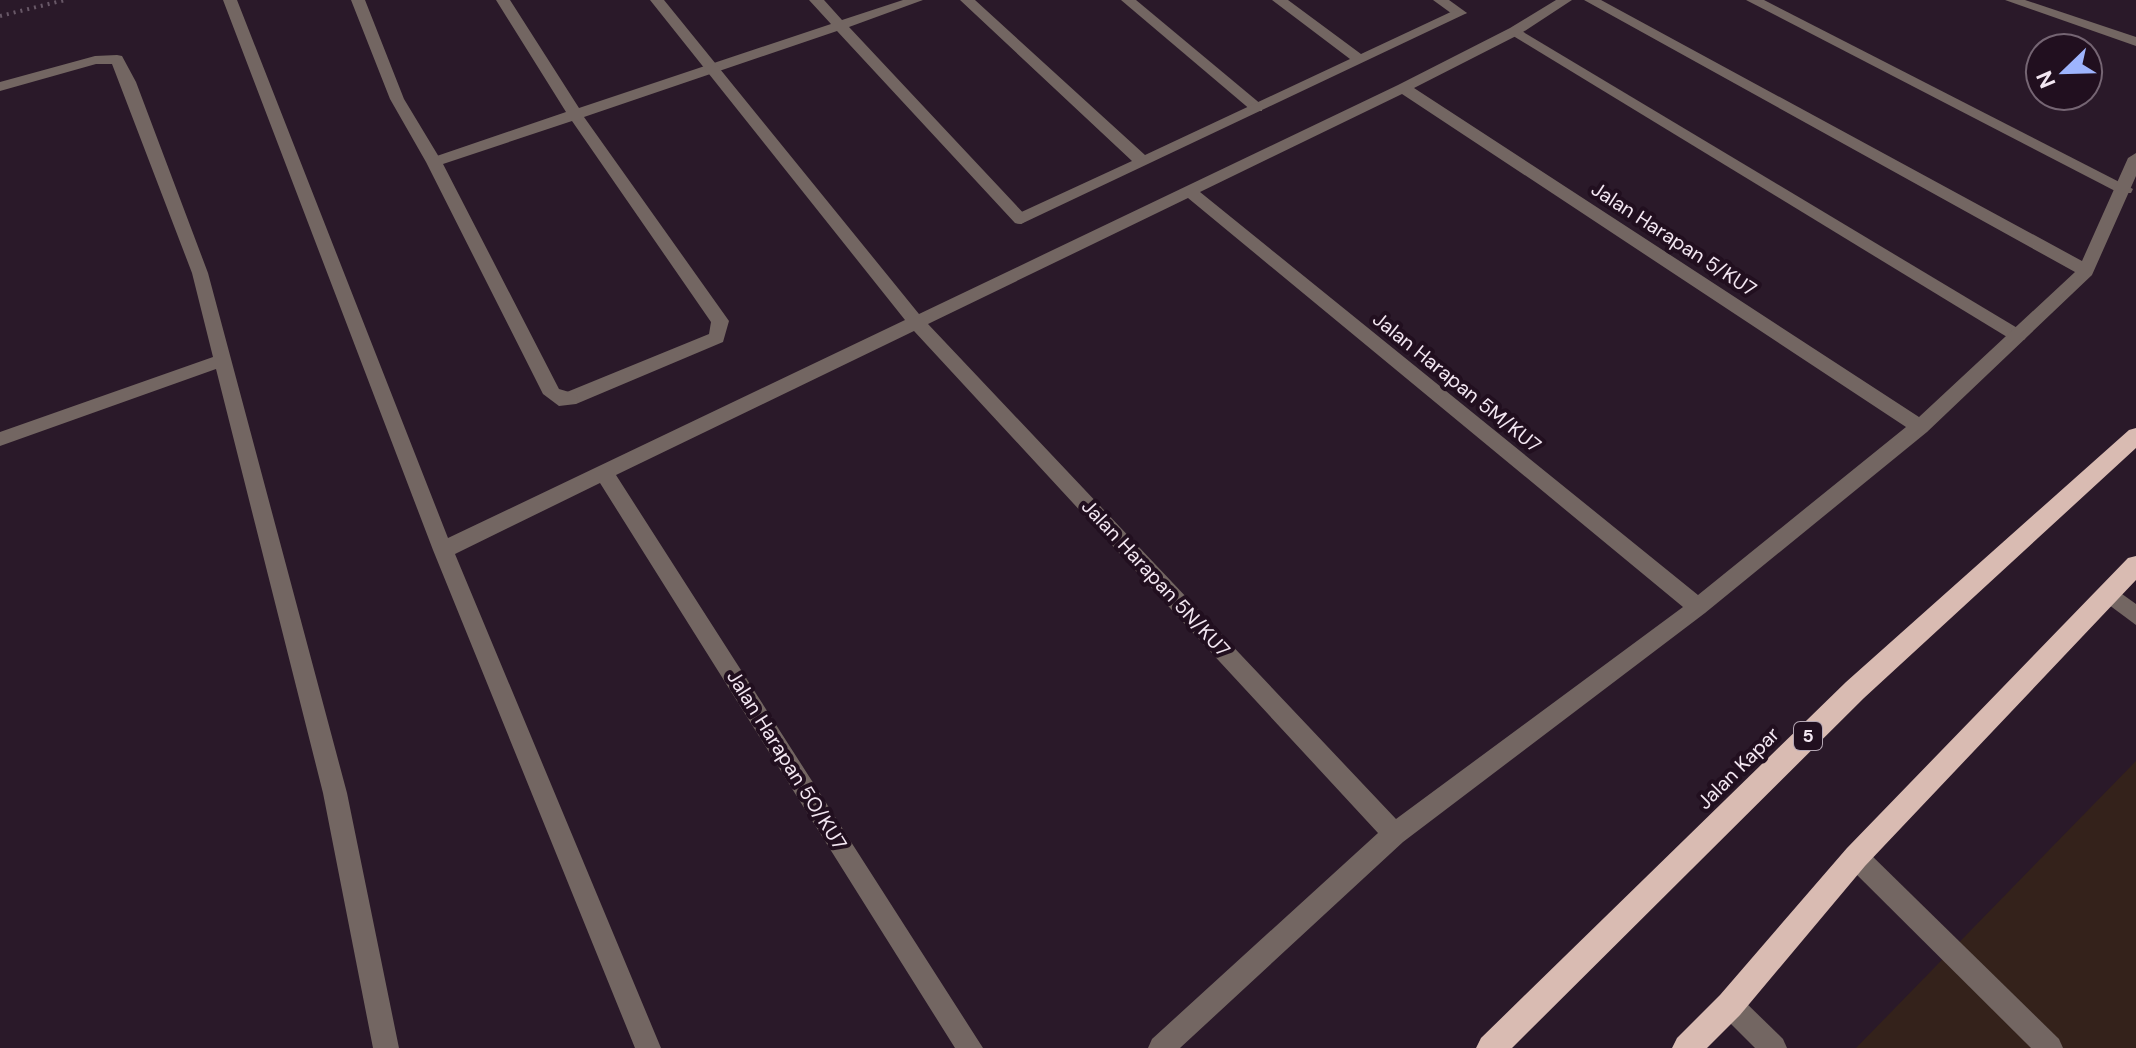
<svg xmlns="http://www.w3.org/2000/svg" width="2136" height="1048" viewBox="0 0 2136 1048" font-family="'DM Sans',sans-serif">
<rect width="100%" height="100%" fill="#2a1929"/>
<!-- industrial -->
<polygon fill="#34221b" points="2136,761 2136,1048 1856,1048"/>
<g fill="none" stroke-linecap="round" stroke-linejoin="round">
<!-- path -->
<polyline stroke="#685867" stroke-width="4" stroke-dasharray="2 5" stroke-linecap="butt" points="0,16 65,0"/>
<!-- service -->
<g fill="#736662" fill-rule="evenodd">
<polygon points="496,0 510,0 579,108 831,24 809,0 824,0 842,20 903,0 923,0 849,27 1029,219 1021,224 1015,223 837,31 584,117 729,321 723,342 576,404 562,404 560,399 562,394 709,334 711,322 572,121 440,165 428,165 428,159 566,112"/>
<polygon points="1121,0 1136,0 1262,105 1262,111 1252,111"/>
<polygon points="1433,0 1449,0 1467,13 1455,16"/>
<polygon points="1746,0 1764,0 2133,189 2131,193 2119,193"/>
<polygon points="1515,27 2024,332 2027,336 2024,340 2012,340 1510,34 1508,31"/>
<polygon points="117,55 122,56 136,82 208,273 347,793 399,1048 373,1048 323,793 216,369 0,446 0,432 213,357 192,273 112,64 96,64 0,91 0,82 95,56"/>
<polygon points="2108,584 2136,604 2136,625 2101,599 2098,593 2101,587"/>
<polygon points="1856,845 1865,849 2059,1039 2063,1048 2031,1048 1847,865 1844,857 1847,849"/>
<polygon points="1730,992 1739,996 1783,1039 1787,1048 1755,1048 1721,1014 1717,1005 1721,996"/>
</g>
<!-- minor -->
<g fill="#736662" fill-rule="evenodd">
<path d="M223 0H237L448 538 905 320 650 0H664L919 314 1398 85 1510 28 1556 0H1572L1520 34 1414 88 1919 417 2075 272 1584 0H1601L2082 261 2128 158 2136 153V176L2092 275 1927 432 1705 613 1403 842 1180 1048H1148L1152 1039 1378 833 914 331 616 475 983 1048H955L600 483 455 554 661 1048H635L433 550ZM1402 94 1906 427 1698 595 1200 192ZM1188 198 1683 607 1396 819 928 324Z"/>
<polygon points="351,0 365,0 404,99 442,162 559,389 576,394 578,399 576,404 559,406 543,394 426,162 390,99"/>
<polygon points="960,0 975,0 1145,155 1350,59 1272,0 1288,0 1361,54 1455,10 1467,13 1021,224 1015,223 1015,215 1132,161"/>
<polygon points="2005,0 2025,0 2136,37 2136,46"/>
</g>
<!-- trunk -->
<g fill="#d9bbb2" fill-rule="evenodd">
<polygon points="2136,428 2136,448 1864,698 1512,1048 1476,1048 1481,1038 1846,682 2129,430"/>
<polygon points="2136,556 2136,580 1865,866 1740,1015 1707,1048 1672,1048 1677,1038 1720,995 1847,848 2128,558"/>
</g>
</g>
<g text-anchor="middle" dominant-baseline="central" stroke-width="8" stroke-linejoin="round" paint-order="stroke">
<!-- shield labels -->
<rect fill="#210f1f" stroke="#b4a6b3" stroke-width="2" x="1794" y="722" width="28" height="28" rx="6"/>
<g font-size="18" font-weight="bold" fill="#f3e7f2">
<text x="1808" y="736">5</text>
</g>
<!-- street labels -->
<g font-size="20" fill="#f3e7f2" stroke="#210f1f">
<text transform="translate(1674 239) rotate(33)">Jalan Harapan 5/KU7</text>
<text transform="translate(1457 382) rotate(39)">Jalan Harapan 5M/KU7</text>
<text transform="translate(1156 578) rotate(47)">Jalan Harapan 5N/KU7</text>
<text transform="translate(787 760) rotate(58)">Jalan Harapan 5O/KU7</text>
<text transform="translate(1738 768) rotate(-45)">Jalan Kapar</text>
</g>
</g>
<!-- north arrow -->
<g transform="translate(2064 72) rotate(247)"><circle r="38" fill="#210f1f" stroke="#756573" stroke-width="2"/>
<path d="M0-6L14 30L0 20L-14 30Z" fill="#9eb4fd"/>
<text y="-12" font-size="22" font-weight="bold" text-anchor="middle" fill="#f3e7f2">N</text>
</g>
</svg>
